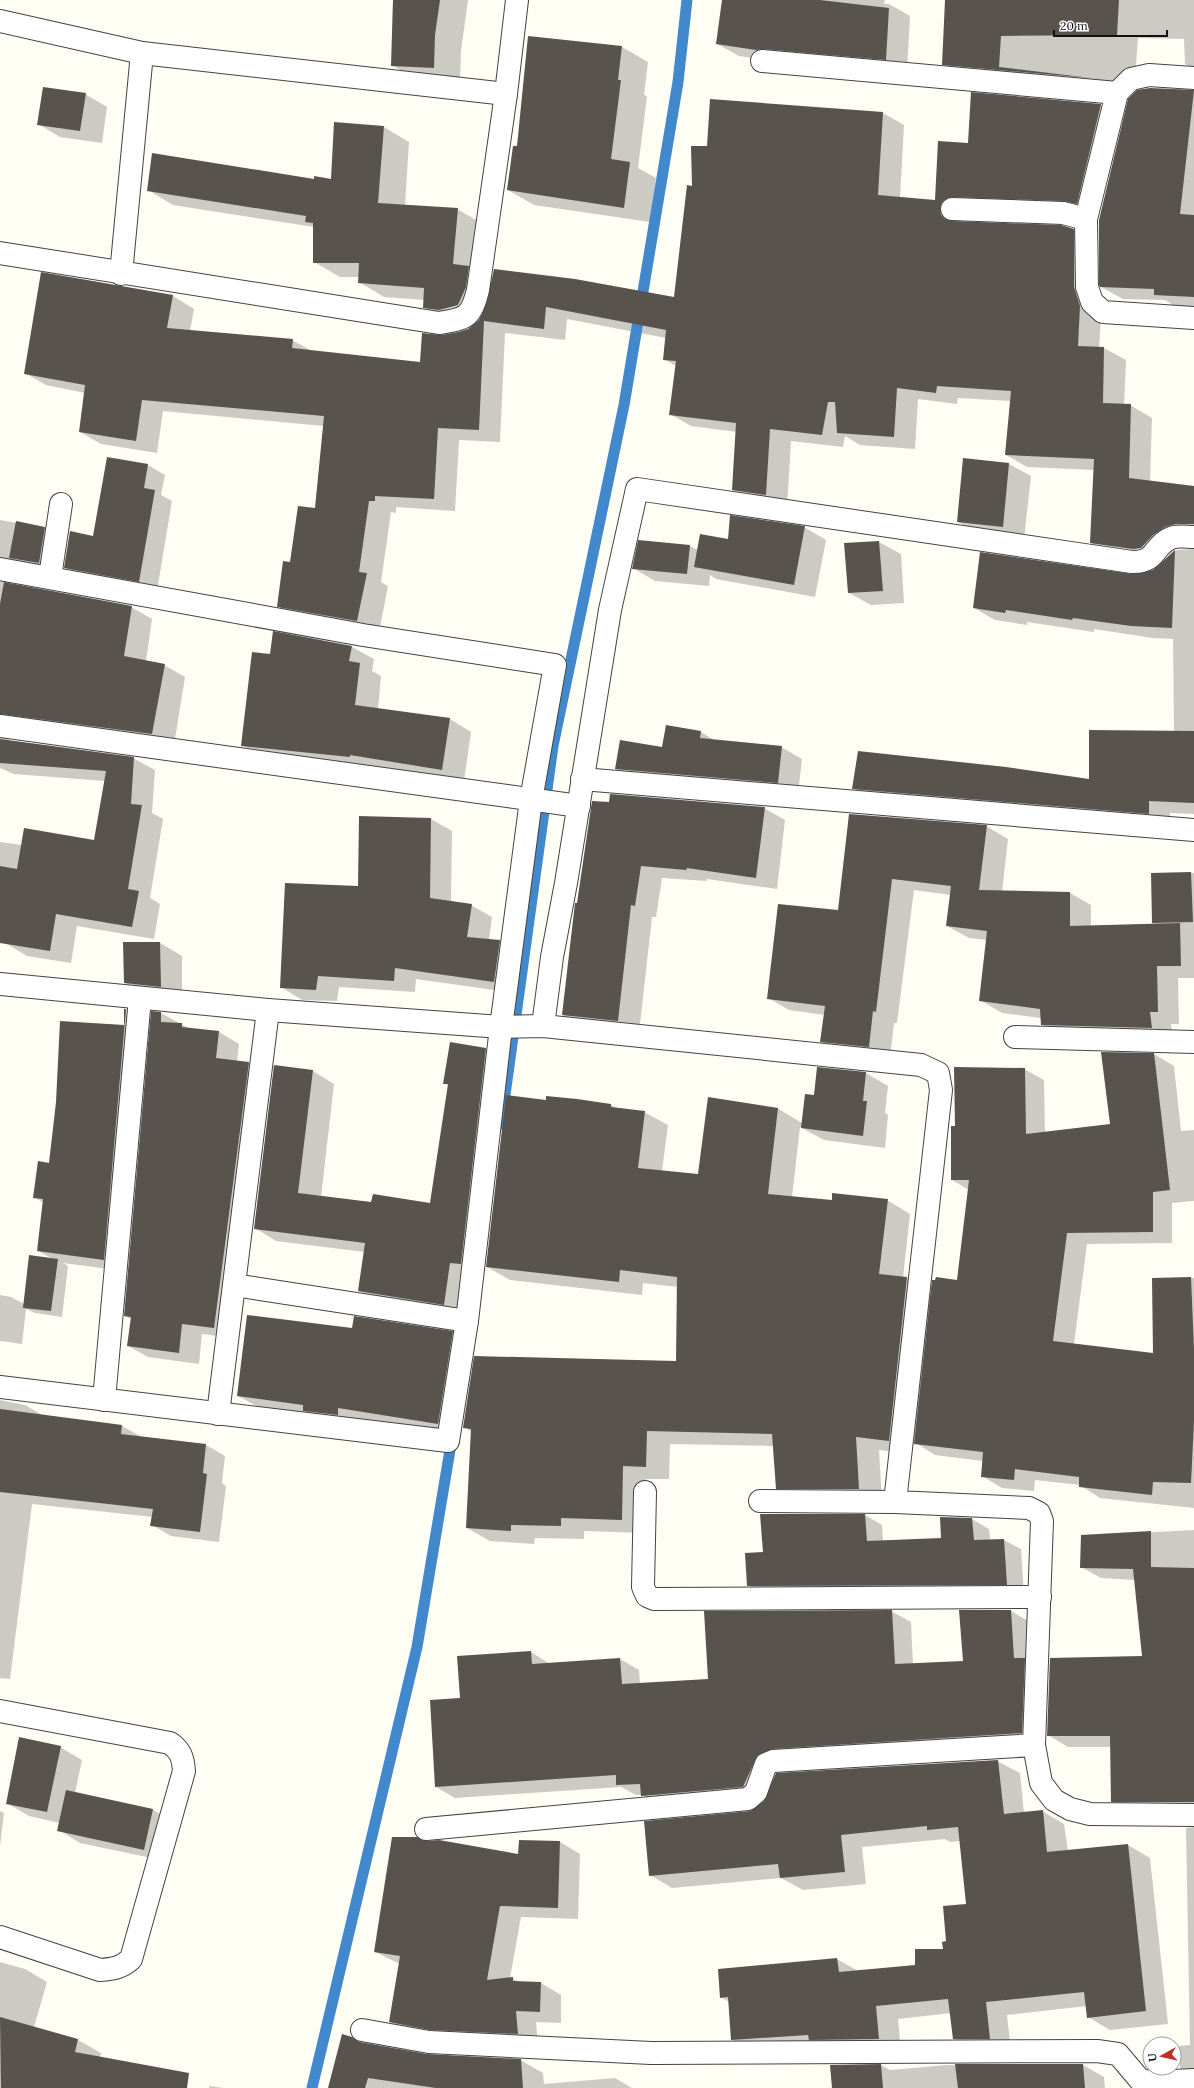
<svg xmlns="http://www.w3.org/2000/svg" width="1194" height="2088" viewBox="0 0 1194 2088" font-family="Lora,serif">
<rect width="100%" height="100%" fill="#fffef4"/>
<!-- shadow -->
<g fill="#0003">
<polygon points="393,0 468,0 461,51 460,82 419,81 392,65"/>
<polygon points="723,0 885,0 884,4 889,4 910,16 907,71 778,62 739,56 717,44"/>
<polygon points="946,0 1194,0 1194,70 1185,64 1184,39 1138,38 1134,92 964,76 943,64"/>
<polygon points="622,47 648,62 644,95 647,96 638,168 656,178 650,222 534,205 508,190 518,147"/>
<polygon points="1150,89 1194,90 1194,308 1176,307 1165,300 1123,299 1101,287"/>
<polygon points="972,93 1101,105 1122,117 1098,215 1086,212 963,214 961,222 1073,230 1095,242 1096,300 1101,318 1099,348 1104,348 1126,360 1124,405 1130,405 1152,418 1150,482 1194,487 1194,538 1181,542 1160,561 1112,555 1091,543 1094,470 1027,467 1006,455 1011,401 958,398 957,404 918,399 915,449 860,445 845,436 843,447 791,441 787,507 754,502 733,490 737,432 691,426 670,414 676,366 664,359 666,338 567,319 565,340 505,333 500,442 459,440 455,511 396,507 396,513 391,512 381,582 388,586 379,633 299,618 278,606 290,563 315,509 324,426 163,411 157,453 101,444 80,432 85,393 46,385 25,373 42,273 173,296 194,309 190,331 292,340 312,351 421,364 441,336 469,329 478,322 465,325 450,322 424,307 425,300 384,297 359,282 359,277 340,277 314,262 314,227 173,205 148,190 315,180 331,180 335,123 384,127 409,142 405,206 457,209 483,224 479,273 492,281 675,298 693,187 708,146 883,113 904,125 900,198 936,201 969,144"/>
<polygon points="85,94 107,107 102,143 60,137 38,124"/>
<polygon points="964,459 1009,464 1031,476 1024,539 980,534 958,522"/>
<polygon points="148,465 165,475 161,495 172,501 157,591 82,577 65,567 93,537"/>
<polygon points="0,520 45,528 66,540 61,575 9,579 9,584 131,607 152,619 146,661 164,665 185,677 174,745 9,736 9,741 133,758 155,770 152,813 163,819 150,898 160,904 154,939 77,926 71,963 27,956 0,940 0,842 22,845 95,841 105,781 14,774 0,768"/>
<polygon points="804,527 826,540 815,597 716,579 710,575 709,586 655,581 633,568 689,546 698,550 729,541"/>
<polygon points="879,542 901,554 904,603 871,605 849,593 845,544"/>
<polygon points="1194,549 1194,814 1170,813 1170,825 874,801 853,788 1090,780 1174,732 1173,639 1153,638 1094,629 1094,632 1027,622 1027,625 995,620 974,608 1089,570 1141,575 1158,568 1176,550"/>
<polygon points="274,633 352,647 374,659 372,671 381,676 378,709 450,719 471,732 464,781 264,758 242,745 271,655"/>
<polygon points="701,732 714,740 781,747 802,759 798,794 637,781 616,769"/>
<polygon points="593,802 764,808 785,820 777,889 707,879 707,881 662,878 656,917 652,917 639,1033 584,1027 563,1015"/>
<polygon points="850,815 986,826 1008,839 1002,892 1070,893 1091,905 1091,926 1153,924 1152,874 1194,873 1194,978 1178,978 1179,1024 1171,1024 1173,1040 1063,1037 1042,1025 1041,1018 1002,1013 980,1000 987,940 969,938 947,926 951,895 914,890 897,1023 894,1023 890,1059 843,1054 822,1042 825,1015 789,1010 768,998 839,911"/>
<polygon points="431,819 452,831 451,902 471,905 492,917 489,940 500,941 520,954 515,993 416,979 415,992 339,987 337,1001 302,1000 281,987 359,887"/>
<polygon points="124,943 160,943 182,956 182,999 147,996 125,983"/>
<polygon points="125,1010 146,1022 124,1271 63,1263 68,1266 62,1317 35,1313 26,1309 22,1344 0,1341 0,1295 11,1297 24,1304 53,1259 38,1251 44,1203 34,1197 49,1164 57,1102 61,1022 125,1026"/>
<polygon points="161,1013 190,1029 219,1032 239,1044 237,1061 249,1063 269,1075 234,1338 202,1334 199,1364 148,1357 128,1346 131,1319 125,1316"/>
<polygon points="486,1049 508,1061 466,1317 381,1304 359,1291 365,1252 276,1241 255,1228 313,1071 334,1084 321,1197 372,1203 430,1204 449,1086 444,1083"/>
<polygon points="1154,1054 1174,1066 1181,1131 1194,1130 1194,1201 1172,1203 1172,1243 1087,1244 1074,1344 1154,1354 1153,1279 1194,1278 1194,1508 1100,1498 1080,1485 1035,1480 1034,1491 1002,1488 982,1476 983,1461 935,1455 914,1442 912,1454 879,1450 882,1502 800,1501 777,1488 774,1446 670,1444 669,1479 646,1479 645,1533 584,1531 584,1539 535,1538 534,1544 490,1541 467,1528 472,1432 464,1427 677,1362 678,1287 643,1283 642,1295 510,1280 487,1267 547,1101 611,1105 617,1108 644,1112 668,1125 662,1171 699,1175 777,1108 802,1123 814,1096 818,1068 866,1073 888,1086 885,1113 888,1115 885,1148 824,1140 800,1127 792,1197 833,1201 887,1200 910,1214 903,1278 907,1278 932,1293 957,1281 969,1190 952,1180 956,1127 1024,1069 1044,1080 1045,1133 1111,1125"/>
<polygon points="353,1329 452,1332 474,1345 460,1436 260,1408 238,1396"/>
<polygon points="0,1400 25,1405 44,1416 122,1426 142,1437 206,1445 225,1456 222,1483 226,1486 219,1542 171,1536 152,1525 153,1517 32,1504 10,1679 0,1678"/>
<polygon points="865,1515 882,1525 883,1541 942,1539 941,1518 972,1519 989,1529 990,1540 1004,1540 1021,1549 1024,1594 765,1595 748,1585 764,1552"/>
<polygon points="1194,1530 1194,1813 1132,1813 1112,1801 1112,1747 1068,1747 1048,1735 1143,1657 1135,1580 1101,1578 1081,1567 1082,1536"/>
<polygon points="891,1611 911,1622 913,1665 964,1662 960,1611 1011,1611 1030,1622 1041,1744 776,1766 762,1797 661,1807 642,1795 636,1795 621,1787 455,1798 436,1787 461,1699 531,1652 550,1664 620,1659 639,1670 640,1684 709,1680"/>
<polygon points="60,1747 82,1760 75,1793 153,1810 175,1822 166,1861 80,1843 59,1830 60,1823 29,1816 7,1803"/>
<polygon points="997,1761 1020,1773 1024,1813 1042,1811 1064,1824 1068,1851 1128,1845 1150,1858 1168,2024 1110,2030 1088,2017 1087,2006 1007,2015 1011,2051 976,2051 953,2039 951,2013 898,2019 901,2052 754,2052 732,2040 729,2002 721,1997 837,1959 858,1971 916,1966 944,1950 967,1905 960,1841 950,1842 945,1839 862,1847 866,1884 803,1890 781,1878 672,1888 650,1875 750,1812"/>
<polygon points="0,1811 4,1813 0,1846"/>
<polygon points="1194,1827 1194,2075 1180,2068 1179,2046 1190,2045 1186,1828"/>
<polygon points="427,1842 519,1855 560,1842 580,1854 578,1919 521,1917 510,1978 520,1982 541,1983 561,1995 561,2023 536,2022 538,2045 411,2034 390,2022 400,1964 375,1952"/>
<polygon points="0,1962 25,1969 47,1982 34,2027 78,2040 101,2053 100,2057 159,2088 0,2088"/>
<polygon points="362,2044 427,2055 520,2060 543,2073 544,2084 615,2078 632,2088 330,2088"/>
<polygon points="881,2065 890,2070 947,2065 1083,2065 1104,2077 1105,2088 833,2088"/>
<polygon points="209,2086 224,2088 209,2088"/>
</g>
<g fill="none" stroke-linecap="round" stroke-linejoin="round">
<!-- stream -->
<g stroke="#4188cc" stroke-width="11">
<polyline points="501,1124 553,746 624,405 678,82 687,0"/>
<polyline points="312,2088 417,1647 452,1438"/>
</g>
</g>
<!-- building -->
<g fill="#59534d">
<polygon points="393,0 440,0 435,35 434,68 391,66"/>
<polygon points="722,0 820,0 889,8 886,60 763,49 756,50 716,44"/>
<polygon points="945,0 1119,0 1117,35 1001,36 999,67 1091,78 942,65"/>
<polygon points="528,36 622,46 618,80 621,80 611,159 630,162 624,208 507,190 513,146 517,146"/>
<polygon points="43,87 86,93 80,131 37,125"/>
<polygon points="1150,88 1194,90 1180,214 1194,215 1194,297 1154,295 1154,289 1100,287 1099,285 1099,220 1128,99 1137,90"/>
<polygon points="971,92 1101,104 1077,204 1063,201 952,197 947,198 942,202 940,209 941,215 945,219 952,221 1061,225 1074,229 1074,287 1080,306 1078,346 1104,347 1103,403 1131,404 1129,478 1194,486 1194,524 1176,524 1165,527 1153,535 1141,548 1133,549 1090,543 1094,459 1005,455 1011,391 937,386 936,393 897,388 894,437 837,433 835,402 828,402 822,435 770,429 766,495 732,490 736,423 669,415 676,361 663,360 666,330 546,307 544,329 484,321 479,430 438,428 434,499 375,496 375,501 369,501 359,572 367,573 357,621 277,607 283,561 290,562 298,506 315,508 324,416 142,400 136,441 79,432 85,385 24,374 41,272 173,295 167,328 293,339 292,348 420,362 422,333 441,335 459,332 468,329 479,320 487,302 494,269 575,279 674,297 687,185 692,186 691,146 707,146 710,99 883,112 878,195 935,200 938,141 968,143"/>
<polygon points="334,122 384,126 378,203 458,208 453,264 469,266 466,287 458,305 439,310 423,308 424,288 358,283 359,263 313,263 313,223 305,222 306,216 147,191 152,153 314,179 314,176 331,179"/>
<polygon points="107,457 148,464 144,488 155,490 139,582 64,568 70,531 93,536"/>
<polygon points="963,458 1009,463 1003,527 957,522"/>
<polygon points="730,515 805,526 794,585 694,567 700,534 728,539"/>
<polygon points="16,521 45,527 39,563 9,558"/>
<polygon points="638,540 690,545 687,574 632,569"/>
<polygon points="879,541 883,591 848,593 844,543"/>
<polygon points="1175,550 1172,628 1131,626 1073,618 1072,620 1006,610 1005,613 973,608 980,552 1133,574 1153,570"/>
<polygon points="4,582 132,606 124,656 165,664 152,734 0,714 0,604"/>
<polygon points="273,631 352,646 349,661 360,663 355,705 450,718 442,770 350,755 350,757 241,746 252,652 270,654"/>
<polygon points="666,725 701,731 700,738 782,746 778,783 615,769 620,740 662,747"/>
<polygon points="1089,730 1194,731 1194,803 1149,801 1149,814 852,789 858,751 1006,767 1089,779"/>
<polygon points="0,739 134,757 131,804 142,805 128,889 139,891 132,927 56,914 50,951 0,943 0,866 17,869 24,828 94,840 106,771 0,763"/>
<polygon points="610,794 765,807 756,878 687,868 686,870 641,866 635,906 631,905 618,1021 562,1015 575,903 577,903 592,801 609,802"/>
<polygon points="849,814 987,825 979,890 1070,892 1070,926 1180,923 1181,966 1157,966 1158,1012 1150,1012 1152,1028 1041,1025 1040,1009 979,1001 987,931 946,926 951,886 892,879 876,1012 873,1011 869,1047 820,1042 825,1006 767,999 778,904 838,910"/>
<polygon points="359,816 431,818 430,898 472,904 467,937 500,940 494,982 395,968 394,981 318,976 316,990 280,988 285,883 358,886"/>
<polygon points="1191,872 1193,922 1152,923 1151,873"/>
<polygon points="123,942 160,942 161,987 124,983"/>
<polygon points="124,1009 126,1009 104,1260 37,1251 43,1199 33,1198 38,1161 49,1163 56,1102 60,1021 124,1025"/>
<polygon points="151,1011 161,1012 161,1022 182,1023 182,1027 219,1031 216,1058 249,1062 214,1328 182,1324 179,1353 127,1346 131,1317 124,1316"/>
<polygon points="450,1042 486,1048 461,1264 450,1263 444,1305 358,1291 365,1243 254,1229 274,1065 313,1070 298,1193 371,1202 373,1194 430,1203 448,1084 443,1084"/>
<polygon points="1101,1052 1154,1053 1170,1190 1153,1192 1153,1232 1067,1233 1053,1341 1153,1353 1152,1278 1191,1277 1194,1350 1194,1421 1191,1483 1153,1482 1152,1495 1079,1487 1079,1477 1015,1469 1014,1480 981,1477 983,1452 914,1444 932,1280 935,1280 936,1277 957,1280 969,1180 951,1180 951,1126 955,1126 954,1067 1025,1068 1026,1134 1110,1124"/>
<polygon points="817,1067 866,1072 863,1101 867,1101 863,1136 801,1128 805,1094 814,1095"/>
<polygon points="506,1095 546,1100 546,1096 577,1099 611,1104 611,1107 645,1111 638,1168 698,1174 708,1097 778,1108 768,1194 832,1200 832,1193 888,1199 879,1274 907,1277 889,1441 856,1437 859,1489 776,1489 772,1434 647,1431 646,1467 623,1466 622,1520 561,1518 561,1526 511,1525 511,1531 466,1528 471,1429 463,1428 474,1356 676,1361 677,1277 620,1270 619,1282 486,1267"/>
<polygon points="29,1255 58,1259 51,1311 23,1308"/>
<polygon points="247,1315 352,1328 354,1316 453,1331 438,1424 338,1408 338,1415 303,1411 303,1405 237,1396"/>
<polygon points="0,1409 122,1425 121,1434 206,1444 203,1473 207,1474 200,1532 150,1526 153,1509 0,1492"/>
<polygon points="760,1514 865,1514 867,1541 941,1538 940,1517 972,1518 974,1540 1004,1539 1007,1585 747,1586 745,1553 763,1552"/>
<polygon points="1151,1531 1151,1567 1194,1568 1194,1802 1111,1802 1110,1736 1047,1736 1050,1658 1142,1656 1133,1569 1080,1568 1081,1535"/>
<polygon points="892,1610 895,1664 963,1661 959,1610 1011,1610 1014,1658 1025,1658 1022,1733 772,1749 757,1756 743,1787 641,1796 640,1784 616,1785 616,1775 435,1787 430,1700 460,1698 457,1656 531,1651 532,1664 620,1658 622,1684 708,1679 704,1611"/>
<polygon points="19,1737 61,1746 47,1812 6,1804"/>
<polygon points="998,1760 1004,1814 1043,1810 1047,1852 1128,1844 1146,2011 1087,2018 1084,1992 986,2002 990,2039 953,2039 948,1999 876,2006 879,2039 809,2040 808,2035 731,2040 728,1997 720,1998 718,1969 837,1958 839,1972 915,1965 915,1949 943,1949 942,1942 946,1941 943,1906 966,1904 958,1827 927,1830 927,1826 841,1835 845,1872 780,1878 778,1864 649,1876 644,1821 750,1811 764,1801 776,1773"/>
<polygon points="66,1790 153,1809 144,1850 57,1831"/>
<polygon points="392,1837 417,1837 427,1841 439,1840 518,1854 519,1840 560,1841 558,1908 500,1906 487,1980 513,1977 513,1981 541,1982 540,2012 516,2011 518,2034 430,2030 389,2022 400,1956 374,1952"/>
<polygon points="0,2017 78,2039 75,2052 189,2073 187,2088 1,2088"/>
<polygon points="342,2034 352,2037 360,2042 427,2054 521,2059 523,2088 436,2088 368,2078 365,2088 328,2088"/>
<polygon points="881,2064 883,2088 832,2088 830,2065"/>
<polygon points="955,2064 1083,2064 1085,2088 958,2088"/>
</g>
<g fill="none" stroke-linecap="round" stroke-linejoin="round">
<!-- street casing -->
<g stroke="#434343" stroke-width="24">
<g id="street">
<path d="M0 21 142 53 506 94 478 290C471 317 467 319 439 323L0 253"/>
<polyline points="762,61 1117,93 1131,79 1149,75 1194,78"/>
<polyline points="1117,93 1086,219 1087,287 1092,302 1103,312 1194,318"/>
<polyline points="506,94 517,0"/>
<polyline points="952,209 1063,213 1086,219"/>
<polyline points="121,274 142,53"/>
<polyline points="0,569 363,635 555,665 531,800 501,1027 467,1321 448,1441 0,1387"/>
<polyline points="50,577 61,504"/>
<polyline points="0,726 579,806"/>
<polyline points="582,779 1194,830"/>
<polyline points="0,984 268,1010 501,1027 543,1026 921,1065 938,1073 941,1090 895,1502 1029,1508 1039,1513 1042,1521 1034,1745 1041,1783 1054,1800 1070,1809 1090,1814 1194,1815"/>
<path d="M543 1026 552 957 566 883 610 610 637 489 1132 562C1157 563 1153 545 1171 538 1178 535 1187 537 1194 537"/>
<polyline points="1015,1037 1194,1042"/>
<polyline points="234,1285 467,1321"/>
<polyline points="104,1400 140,998"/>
<polyline points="218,1414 268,1010"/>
<polyline points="645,1492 643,1587 647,1596 654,1599 1040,1597"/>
<polyline points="760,1501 895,1502"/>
<path d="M0 1711 170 1743C181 1751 183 1758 184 1771L131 1959C121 1968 113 1969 100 1970L0 1937"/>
<polyline points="426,1829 748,1799 756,1792 766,1764 773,1761 1034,1745"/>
<polyline points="362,2030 429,2042 651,2053 1097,2051 1118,2054 1140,2080 1152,2082 1194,2080"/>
</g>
</g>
<!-- street -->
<use href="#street" stroke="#fff" stroke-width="22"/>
</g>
<!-- north arrow -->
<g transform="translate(1162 2056) rotate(262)"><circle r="19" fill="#ffffff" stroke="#9f9f9f"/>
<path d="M0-3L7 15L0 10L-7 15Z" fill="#c02f29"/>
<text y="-6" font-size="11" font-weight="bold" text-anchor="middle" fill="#101010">U</text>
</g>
<!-- scale -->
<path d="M1054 30v6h113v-6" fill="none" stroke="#101010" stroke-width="2"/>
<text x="1060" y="30" font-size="12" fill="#101010" stroke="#ffffff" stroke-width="3" paint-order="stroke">20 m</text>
</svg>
